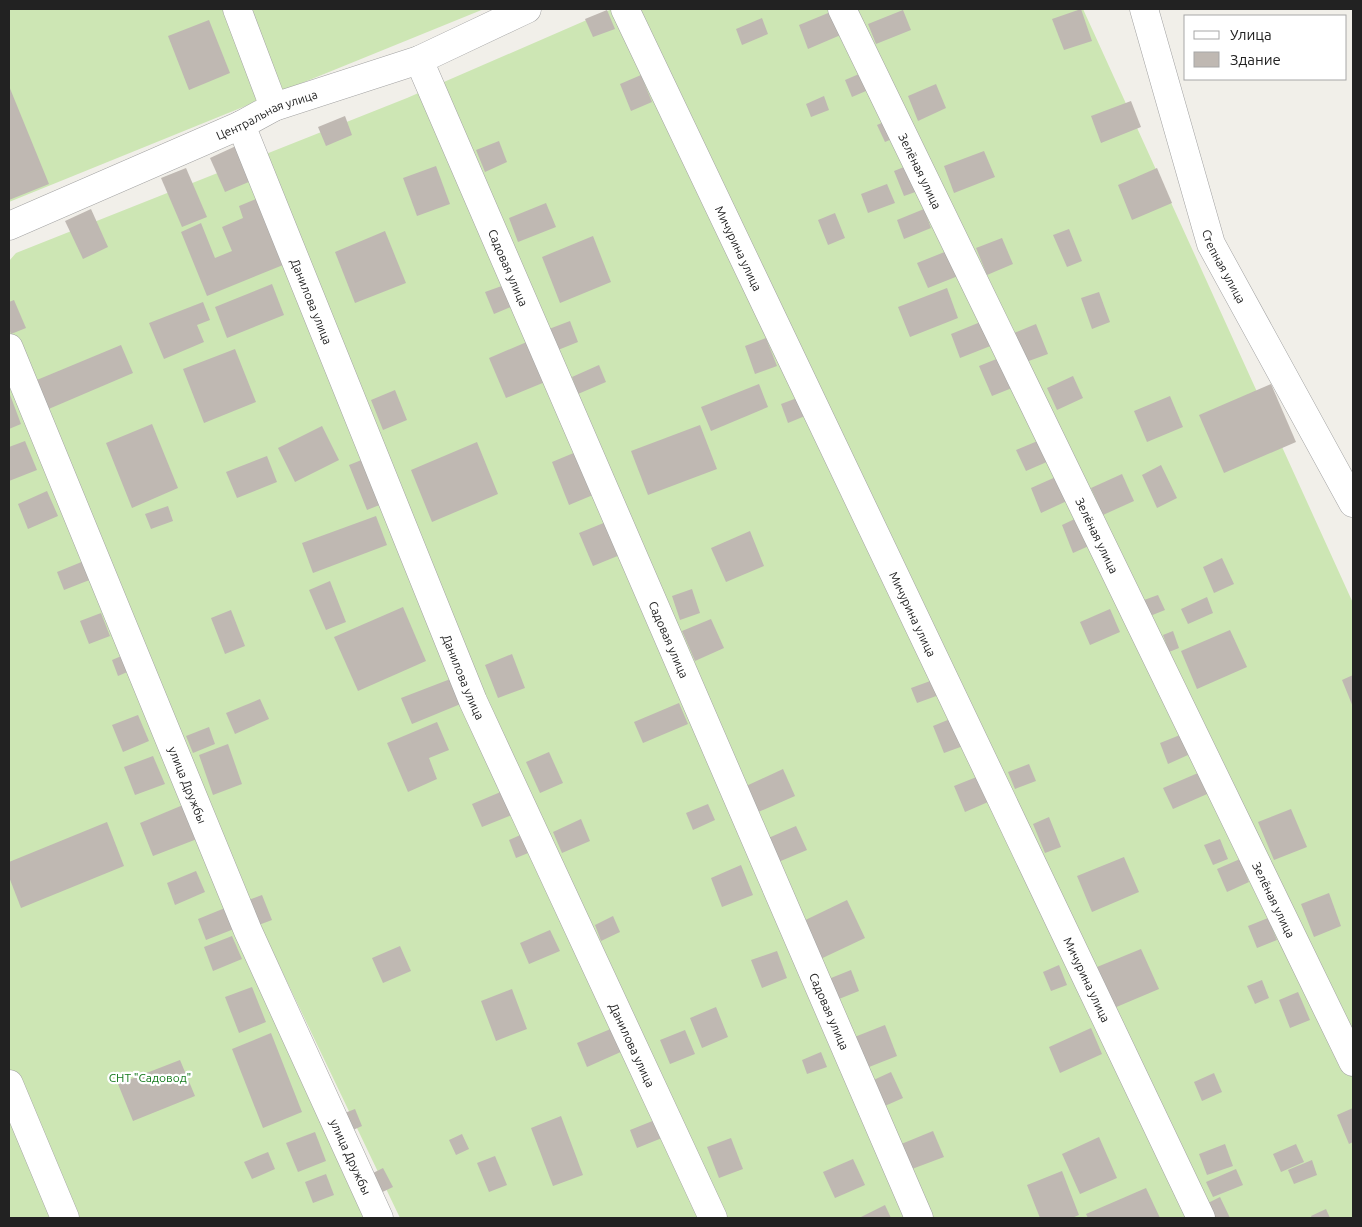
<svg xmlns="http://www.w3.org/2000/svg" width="1362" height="1227" viewBox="0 0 1362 1227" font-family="Ubuntu,sans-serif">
<rect width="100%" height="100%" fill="#f1efe9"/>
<!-- grass -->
<g fill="#cde6b4">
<polygon points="9,9 484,9 9,202"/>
<polygon points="612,9 1083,9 1353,603 1353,1218 400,1218 269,944 19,362 9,333 9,261 16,253 407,98"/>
<polygon points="9,372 370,1218 9,1218"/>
</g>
<!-- building -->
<g fill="#bfb8b2">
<polygon points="1081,9 1092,41 1064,50 1052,19"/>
<polygon points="607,10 615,29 593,37 585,19"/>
<polygon points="903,10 911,30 876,44 868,24"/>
<polygon points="833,11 843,34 808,49 799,25"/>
<polygon points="762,18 768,34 742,45 736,29"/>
<polygon points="209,20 230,73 189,90 168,36"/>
<polygon points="866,71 873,88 852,97 845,80"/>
<polygon points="641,75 652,102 631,111 620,84"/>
<polygon points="936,84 946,108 918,121 908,96"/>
<polygon points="9,86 49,184 9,200"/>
<polygon points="824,96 829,110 811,117 806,104"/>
<polygon points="1131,101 1141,127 1101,143 1091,116"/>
<polygon points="345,116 352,135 326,146 318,127"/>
<polygon points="893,118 901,135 885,142 877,125"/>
<polygon points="499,141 507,162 485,172 476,150"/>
<polygon points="236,146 251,181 225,192 210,158"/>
<polygon points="984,151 995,177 954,193 944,166"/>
<polygon points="914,163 924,189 904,196 894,171"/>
<polygon points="436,166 450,204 417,216 403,178"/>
<polygon points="186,168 207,217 182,227 161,178"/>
<polygon points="1157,168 1172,203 1132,220 1118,185"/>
<polygon points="887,184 895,203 868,213 861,194"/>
<polygon points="261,197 288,263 207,296 181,232 201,223 215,258 232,251 222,227 243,218 239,206"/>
<polygon points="546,203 556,227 518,242 509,218"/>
<polygon points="91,209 108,247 83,259 65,221"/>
<polygon points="924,209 931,228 904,239 897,220"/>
<polygon points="835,213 845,238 828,245 818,220"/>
<polygon points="1069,229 1082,261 1067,267 1053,235"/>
<polygon points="385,231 406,283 355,303 335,252"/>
<polygon points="593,236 611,282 560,303 542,257"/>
<polygon points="1002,238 1013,264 987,275 976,248"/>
<polygon points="947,251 958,276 928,288 917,263"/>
<polygon points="510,283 518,304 494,314 485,292"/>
<polygon points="272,284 284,315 227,338 215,307"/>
<polygon points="947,288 958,318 910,337 898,307"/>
<polygon points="1099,292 1110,322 1092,329 1081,298"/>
<polygon points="14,300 26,328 11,334 9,329 9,302"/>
<polygon points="203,302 210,320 197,325 204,342 164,359 149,323"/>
<polygon points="570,321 578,342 558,350 549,329"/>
<polygon points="983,321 993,345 960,358 951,334"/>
<polygon points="1036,324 1048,354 1026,362 1014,333"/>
<polygon points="766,338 777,366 755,374 745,346"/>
<polygon points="529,341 545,382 506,398 489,358"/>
<polygon points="121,345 133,373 44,411 32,382"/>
<polygon points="235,349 256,402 204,423 183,369"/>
<polygon points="1004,356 1017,386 992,396 979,366"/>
<polygon points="599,365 606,382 578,394 572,377"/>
<polygon points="1073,376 1083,398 1057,410 1047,388"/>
<polygon points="759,384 768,407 711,431 701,407"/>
<polygon points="1271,384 1296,442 1224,473 1199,415"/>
<polygon points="395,390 407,420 383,430 371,400"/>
<polygon points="9,392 21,424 9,429"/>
<polygon points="1170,396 1183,427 1147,442 1134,411"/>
<polygon points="797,398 805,416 788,423 781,404"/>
<polygon points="152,424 178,488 132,508 106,443"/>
<polygon points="700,425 717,469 648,495 631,451"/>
<polygon points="322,426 339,460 295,482 278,448"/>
<polygon points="1040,440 1049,461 1026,471 1016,450"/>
<polygon points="25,441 37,470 9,481 9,447"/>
<polygon points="477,442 498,494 432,522 411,470"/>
<polygon points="576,452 593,495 569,505 552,462"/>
<polygon points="267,456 277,482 237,498 226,472"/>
<polygon points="369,457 387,502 367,510 349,465"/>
<polygon points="1161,465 1177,498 1157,508 1142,475"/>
<polygon points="1122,474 1134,501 1103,515 1091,488"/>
<polygon points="1058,476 1069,500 1041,513 1031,488"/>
<polygon points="47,491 58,516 28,529 18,504"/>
<polygon points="168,506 173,521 151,529 145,514"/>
<polygon points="376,516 387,545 313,573 302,543"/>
<polygon points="1079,517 1091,545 1073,553 1062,525"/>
<polygon points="606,522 620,555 593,566 579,533"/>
<polygon points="750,531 764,566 726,582 711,548"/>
<polygon points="1222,558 1234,584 1214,593 1203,567"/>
<polygon points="84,561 92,579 64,590 57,572"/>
<polygon points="330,581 346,622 326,630 309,590"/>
<polygon points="692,589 700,613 680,620 672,596"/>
<polygon points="1158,595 1165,610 1150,616 1144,600"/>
<polygon points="1207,597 1213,613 1188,624 1181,609"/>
<polygon points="403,607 426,661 358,691 334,637"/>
<polygon points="1110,609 1120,632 1090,645 1080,622"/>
<polygon points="231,610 245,646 225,654 211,618"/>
<polygon points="101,613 110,636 89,644 80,621"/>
<polygon points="711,619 724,648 695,661 682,631"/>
<polygon points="1230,630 1247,667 1197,689 1181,651"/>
<polygon points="1173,631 1179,648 1169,652 1163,635"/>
<polygon points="126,654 132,670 118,676 112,660"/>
<polygon points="512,654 525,688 498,698 485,665"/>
<polygon points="1353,675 1353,707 1342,680"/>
<polygon points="453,678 463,703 412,724 401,698"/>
<polygon points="933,680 939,695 917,703 911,688"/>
<polygon points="260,699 269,719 235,734 226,713"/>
<polygon points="679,703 688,724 643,743 634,722"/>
<polygon points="138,715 149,741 123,752 112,725"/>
<polygon points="955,717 966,745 944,753 933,726"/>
<polygon points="437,722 449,750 429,758 437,779 408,792 387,743"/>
<polygon points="209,727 215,744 193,753 186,736"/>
<polygon points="1180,735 1188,755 1168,764 1160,743"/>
<polygon points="228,744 242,784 213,795 199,755"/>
<polygon points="549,752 563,783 540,793 526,762"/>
<polygon points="153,756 165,784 135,795 124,767"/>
<polygon points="1029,764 1036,781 1015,789 1008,772"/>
<polygon points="783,769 795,796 756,813 744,787"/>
<polygon points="1205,770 1214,791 1173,809 1163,788"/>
<polygon points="984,774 995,799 965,812 954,786"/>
<polygon points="503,791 512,815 482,827 472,804"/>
<polygon points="708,804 715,820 693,830 686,813"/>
<polygon points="183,805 197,839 153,856 140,823"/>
<polygon points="1291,809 1307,847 1274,860 1258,822"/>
<polygon points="1049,817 1061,847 1045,853 1033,824"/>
<polygon points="581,819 590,841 562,853 553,832"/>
<polygon points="107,822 124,866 21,908 9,877 9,862"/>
<polygon points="796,826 807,850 776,863 766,839"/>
<polygon points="525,833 533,851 516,858 509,840"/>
<polygon points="1220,839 1228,859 1213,865 1204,845"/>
<polygon points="1124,857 1139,892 1092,912 1077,876"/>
<polygon points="1240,859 1249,882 1227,892 1217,869"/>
<polygon points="741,865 753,895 722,907 711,878"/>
<polygon points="196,871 205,892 175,905 167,883"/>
<polygon points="1329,893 1341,926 1314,937 1301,904"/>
<polygon points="262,895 272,920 253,927 243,902"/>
<polygon points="847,900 865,938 812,963 795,925"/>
<polygon points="225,908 234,929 206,940 198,919"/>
<polygon points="613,916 620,932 601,941 595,925"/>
<polygon points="1268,918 1277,940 1257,948 1248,926"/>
<polygon points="550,930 560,951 529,964 520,943"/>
<polygon points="232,936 242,959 213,971 204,947"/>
<polygon points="400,946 411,971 383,983 372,958"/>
<polygon points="1141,949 1159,989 1114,1008 1097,967"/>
<polygon points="777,951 787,978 762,988 751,960"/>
<polygon points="1059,965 1067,985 1051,991 1043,972"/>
<polygon points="851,970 859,991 834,1001 826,980"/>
<polygon points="1262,980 1269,998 1255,1004 1247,986"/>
<polygon points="252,987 266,1022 239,1033 225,997"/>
<polygon points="512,989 527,1029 496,1041 481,1001"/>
<polygon points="1298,992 1310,1020 1290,1028 1279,1000"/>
<polygon points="716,1007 728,1037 702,1048 690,1018"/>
<polygon points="885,1025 897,1056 864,1069 852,1038"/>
<polygon points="613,1028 623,1051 587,1067 577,1043"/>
<polygon points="1091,1028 1102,1054 1060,1073 1049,1047"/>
<polygon points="685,1030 695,1054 670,1064 660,1040"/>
<polygon points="271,1033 302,1112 263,1128 232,1049"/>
<polygon points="821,1052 827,1067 807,1074 802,1060"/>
<polygon points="180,1060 195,1096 133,1121 118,1084"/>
<polygon points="891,1072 903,1098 878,1109 867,1083"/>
<polygon points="1214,1073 1222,1092 1202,1101 1194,1082"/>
<polygon points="1353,1108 1353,1142 1349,1144 1337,1115"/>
<polygon points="355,1109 362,1126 344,1134 337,1116"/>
<polygon points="561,1116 583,1175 553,1186 531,1128"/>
<polygon points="660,1118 667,1136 637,1148 630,1130"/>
<polygon points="933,1131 944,1157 904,1172 894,1147"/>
<polygon points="315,1132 326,1161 298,1172 286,1143"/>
<polygon points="462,1134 469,1149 456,1155 449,1140"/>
<polygon points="1099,1137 1117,1178 1080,1194 1062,1154"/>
<polygon points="731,1138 743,1169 719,1178 707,1147"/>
<polygon points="1225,1144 1233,1166 1207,1175 1199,1154"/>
<polygon points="1296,1144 1304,1162 1281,1172 1273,1154"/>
<polygon points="268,1152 275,1169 252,1179 244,1162"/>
<polygon points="495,1156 507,1185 489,1192 477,1163"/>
<polygon points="853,1159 865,1185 835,1198 823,1172"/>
<polygon points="1312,1160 1317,1175 1294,1184 1288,1170"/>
<polygon points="383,1168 393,1187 372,1197 363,1178"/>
<polygon points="1236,1169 1243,1185 1213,1197 1206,1182"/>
<polygon points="1062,1171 1079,1215 1072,1218 1040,1218 1027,1185"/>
<polygon points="326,1174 334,1195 313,1203 305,1182"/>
<polygon points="1146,1188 1160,1218 1088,1218 1086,1214"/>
<polygon points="1220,1197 1230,1218 1210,1218 1204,1205"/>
<polygon points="885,1205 891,1218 859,1218"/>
<polygon points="1326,1209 1330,1218 1312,1218 1311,1216"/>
</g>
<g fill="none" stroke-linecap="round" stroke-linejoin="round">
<!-- minor casing -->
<g stroke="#a3a3a3" stroke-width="29">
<g id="minor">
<polyline points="237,9 274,107"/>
<path id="s1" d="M625 9 1201 1218"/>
<path id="s2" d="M842 9 1353 1062"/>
<path id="s3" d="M1144 9 1211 244 1353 503"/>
<path id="s4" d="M419 60 919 1218"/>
<path id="s5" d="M241 125 473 701 713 1218"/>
<path id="s6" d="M9 348 248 931 379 1218"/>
<polyline points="9,1084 65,1218"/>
</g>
</g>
<!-- tertiary casing -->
<g stroke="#a3a3a3" stroke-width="29">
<g id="tertiary">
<path id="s7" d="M9 226 241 125 274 107 419 60 527 9"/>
</g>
</g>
<!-- minor -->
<use href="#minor" stroke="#fff" stroke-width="28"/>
<!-- tertiary -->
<use href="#tertiary" stroke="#fff" stroke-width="28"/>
</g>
<g text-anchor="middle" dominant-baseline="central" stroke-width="4.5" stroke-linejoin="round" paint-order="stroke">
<!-- street labels -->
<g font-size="12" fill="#222" stroke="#fff">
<text stroke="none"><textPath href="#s7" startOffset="281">Центральная улица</textPath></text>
<text stroke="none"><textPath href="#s2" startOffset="180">Зелёная улица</textPath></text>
<text stroke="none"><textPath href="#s1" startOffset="265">Мичурина улица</textPath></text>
<text stroke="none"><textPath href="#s3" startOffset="270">Степная улица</textPath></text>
<text stroke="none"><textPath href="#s4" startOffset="226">Садовая улица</textPath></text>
<text stroke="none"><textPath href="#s5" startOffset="190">Данилова улица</textPath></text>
<text stroke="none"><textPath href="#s2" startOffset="585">Зелёная улица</textPath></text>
<text stroke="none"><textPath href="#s1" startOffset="670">Мичурина улица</textPath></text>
<text stroke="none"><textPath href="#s4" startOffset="631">Садовая улица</textPath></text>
<text stroke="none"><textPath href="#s5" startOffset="595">Данилова улица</textPath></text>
<text stroke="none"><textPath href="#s6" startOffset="472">улица Дружбы</textPath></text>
<text stroke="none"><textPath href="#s2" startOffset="990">Зелёная улица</textPath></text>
<text stroke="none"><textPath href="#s1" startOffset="1075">Мичурина улица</textPath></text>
<text stroke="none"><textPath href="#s4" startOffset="1036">Садовая улица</textPath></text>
<text stroke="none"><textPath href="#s5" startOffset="1000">Данилова улица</textPath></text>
<text stroke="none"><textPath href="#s6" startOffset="878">улица Дружбы</textPath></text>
</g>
<!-- park labels -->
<g font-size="12" fill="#157a1d" stroke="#fff">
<text x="150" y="1077">СНТ "Садовод"</text>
</g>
</g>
<!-- border -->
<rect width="1362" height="1227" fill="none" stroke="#222222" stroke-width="20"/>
<!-- legend -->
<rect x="1184" y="15" width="162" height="65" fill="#ffffff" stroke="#a7a7a7"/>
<rect x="1194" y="31" width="25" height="8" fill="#ffffff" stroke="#a7a7a7"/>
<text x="1230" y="40" font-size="15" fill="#222222">Улица</text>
<rect x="1194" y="52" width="25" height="15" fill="#bfb8b2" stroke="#a7a7a7"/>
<text x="1230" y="65" font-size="15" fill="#222222">Здание</text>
</svg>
